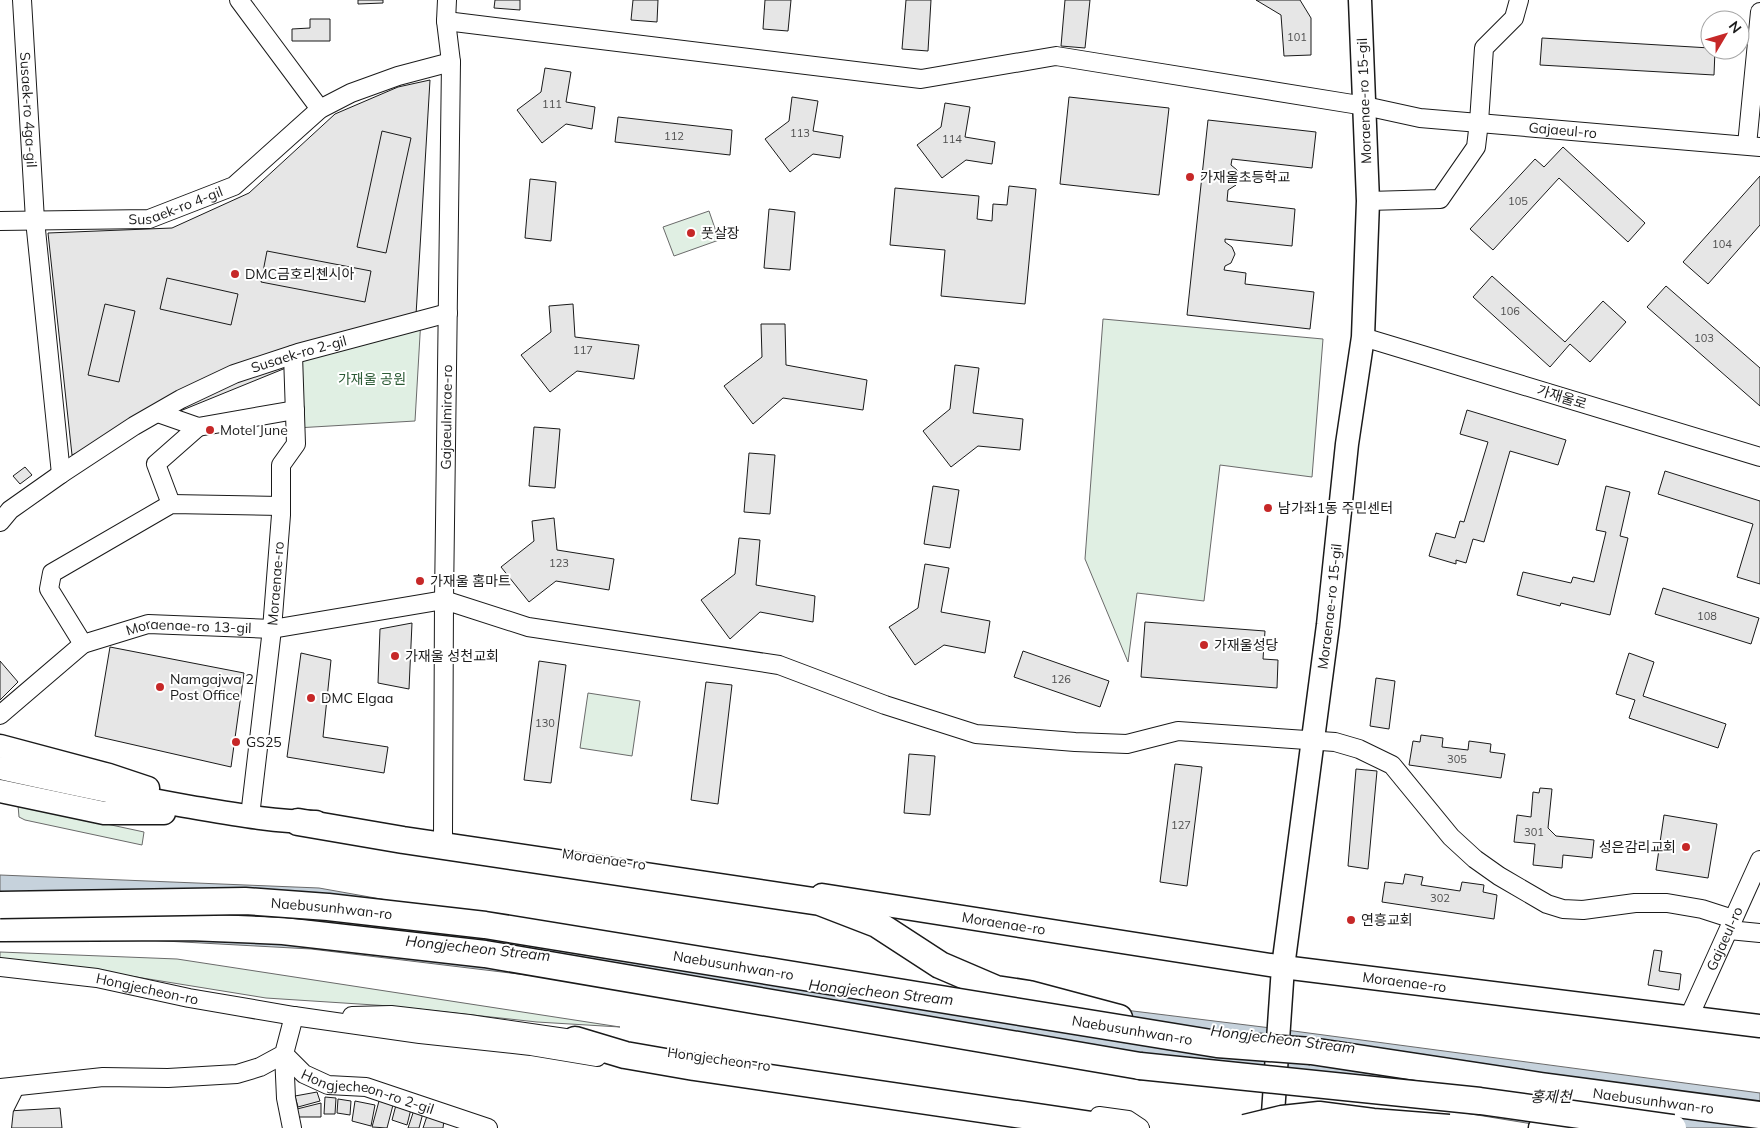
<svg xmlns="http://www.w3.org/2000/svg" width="1760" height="1128" viewBox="0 0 1760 1128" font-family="Mulish,'Noto Sans KR',sans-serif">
<rect width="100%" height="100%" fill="#fff"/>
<!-- green -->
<g fill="#e0efe3" stroke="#6a6a6a">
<polygon points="709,211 719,240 674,256 663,227"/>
<polygon points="421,318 415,421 296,428 298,353"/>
<polygon points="1103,319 1323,339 1312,477 1220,465 1204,601 1137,593 1128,662 1085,559"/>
<polygon points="588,693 640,701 632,756 580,748"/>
<polygon points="18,805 144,832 142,845 25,820 19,817"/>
<polygon points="0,952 177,959 620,1027 537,1022 390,1006 266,998 130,976 0,958"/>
</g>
<!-- water -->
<polygon fill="#c6d2dc" stroke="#6a6a6a" points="0,875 319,888 735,962 1271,1028 1760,1093 1760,1128 1557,1128 1268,1081 726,999 311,949 0,932"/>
<!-- building -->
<g fill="#e6e6e6" stroke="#1a1a1a">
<polygon points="358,0 383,0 383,3 358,4"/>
<polygon points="495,0 520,0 520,10 494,8"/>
<polygon points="633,0 658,0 657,22 631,20"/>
<polygon points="765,0 791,0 788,31 763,29"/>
<polygon points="906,0 931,0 928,51 902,49"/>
<polygon points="1065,0 1090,0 1085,48 1061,46"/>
<polygon points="1256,0 1300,0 1311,18 1311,55 1284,56 1281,15"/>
<polygon points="310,19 330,19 330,41 292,41 292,29 310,28"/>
<polygon points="1542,38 1710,48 1710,50 1715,50 1714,75 1540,65"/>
<polygon points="545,68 571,72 566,102 595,107 592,129 566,124 542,143 517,110 541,92"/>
<polygon points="430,80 416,315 72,455 48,233 172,228 249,193 335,114 398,87"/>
<polygon points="792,97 818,101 813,131 843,136 840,158 813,154 790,172 765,139 789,121"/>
<polygon points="1069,97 1169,108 1159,195 1060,184"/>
<polygon points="945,103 970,107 965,137 995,142 992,164 966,160 942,178 917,145 941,127"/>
<polygon points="618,117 732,130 730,155 615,142"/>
<polygon points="1208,120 1316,132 1312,168 1232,159 1231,165 1237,170 1239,178 1236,185 1228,190 1227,201 1295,209 1292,246 1225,239 1225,242 1232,247 1235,254 1231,263 1225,266 1224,270 1246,273 1245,284 1314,292 1310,329 1187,315"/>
<polygon points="382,131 411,138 386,253 357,247"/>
<polygon points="1563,147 1645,223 1628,242 1559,178 1493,250 1470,229 1535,159 1544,167"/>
<polygon points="1760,176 1760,225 1708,284 1683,262"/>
<polygon points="530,179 556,182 551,241 525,238"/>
<polygon points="1009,186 1036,189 1025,304 941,296 945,250 890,245 895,188 979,196 977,219 992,221 993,204 1007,205"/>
<polygon points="769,209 795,212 790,270 764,268"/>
<polygon points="267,251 371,271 365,302 261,282"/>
<polygon points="1492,276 1565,342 1603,301 1626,322 1590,362 1570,344 1550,367 1473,297"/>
<polygon points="167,278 238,294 231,325 160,309"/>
<polygon points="1666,286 1760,368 1760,406 1647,307"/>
<polygon points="105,304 135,311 119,382 88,375"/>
<polygon points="573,304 575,337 639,345 634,379 577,371 550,392 521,355 551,332 549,306"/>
<polygon points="761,324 785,324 786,365 867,380 863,410 783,398 753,424 724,386 762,357"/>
<polygon points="955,365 979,368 973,413 1023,419 1020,450 978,446 951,467 923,431 950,409"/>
<polygon points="1467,410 1566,440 1558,465 1510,451 1484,542 1473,539 1466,563 1456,560 1456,564 1429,556 1436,533 1455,538 1460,521 1464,522 1488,442 1460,434"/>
<polygon points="534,427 560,429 555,488 529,486"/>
<polygon points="749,453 775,455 770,514 744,512"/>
<polygon points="25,467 32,475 20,484 13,476"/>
<polygon points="1665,471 1760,501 1760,584 1737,577 1753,524 1658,494"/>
<polygon points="933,486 959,490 950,548 924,544"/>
<polygon points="1606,486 1630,492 1620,536 1628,538 1610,615 1561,603 1560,606 1517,595 1523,572 1571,583 1573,577 1594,582 1606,532 1596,530"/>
<polygon points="554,518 557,550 614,559 609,590 556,581 529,602 501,567 534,541 532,521"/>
<polygon points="739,538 760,540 756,585 815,596 813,622 760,612 730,639 701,600 735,574"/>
<polygon points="925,564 949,568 941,612 990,621 985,653 944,645 915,665 889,627 918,608"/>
<polygon points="1663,588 1759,618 1751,644 1655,614"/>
<polygon points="1145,622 1265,631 1263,659 1278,660 1277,688 1141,677"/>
<polygon points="412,623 409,689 378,683 380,629"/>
<polygon points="110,647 244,673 231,767 95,736"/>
<polygon points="1023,651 1109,681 1100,707 1014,677"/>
<polygon points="301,653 331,660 323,737 388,747 384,773 287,757"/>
<polygon points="1629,653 1654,662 1643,696 1726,724 1718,748 1629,718 1635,700 1616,694"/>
<polygon points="0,661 18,682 0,700"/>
<polygon points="539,661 566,665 551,783 524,780"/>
<polygon points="1376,678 1395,681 1389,729 1370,726"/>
<polygon points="706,682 732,685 718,804 691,800"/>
<polygon points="1421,735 1443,738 1442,747 1468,750 1469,741 1491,744 1490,752 1505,754 1501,778 1409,765 1413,741 1420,742"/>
<polygon points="909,754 935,756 930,815 904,813"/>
<polygon points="1175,764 1202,767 1187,886 1160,882"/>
<polygon points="1356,769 1377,771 1368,869 1348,866"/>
<polygon points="1540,788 1552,789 1548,828 1556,836 1594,840 1592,858 1563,855 1562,868 1533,865 1535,844 1514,842 1517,815 1531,817 1533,792 1539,793"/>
<polygon points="1664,815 1717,824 1708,878 1656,870"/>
<polygon points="1405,874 1423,877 1421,885 1460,891 1462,882 1484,885 1483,892 1497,895 1494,919 1382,902 1385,882 1403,884"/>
<polygon points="1654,950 1662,951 1659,971 1681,974 1679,990 1648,985"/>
<polygon points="317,1092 320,1101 298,1107 295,1096"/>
<polygon points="325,1097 336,1098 335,1114 324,1114"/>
<polygon points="338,1099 351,1101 350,1115 337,1113"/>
<polygon points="355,1101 375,1105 371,1126 352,1121"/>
<polygon points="379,1101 393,1105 387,1128 372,1127"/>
<polygon points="321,1103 321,1117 297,1117 297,1109"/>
<polygon points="396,1105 411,1109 407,1125 392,1120"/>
<polygon points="60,1108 62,1128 5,1128 8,1111"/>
<polygon points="414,1110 423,1113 419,1128 408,1128"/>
<polygon points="427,1116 444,1120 443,1128 423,1128"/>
</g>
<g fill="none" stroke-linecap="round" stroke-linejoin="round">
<!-- minor casing -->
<g stroke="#1a1a1a" stroke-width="20">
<g id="minor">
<path id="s1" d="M22 0 35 220 61 474"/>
<polyline points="239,0 320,109"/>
<path id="s2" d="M446 21 921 79 1056 56 1365 106 1420 118 1760 147"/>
<polyline points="1747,145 1760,12"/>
<polyline points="1368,201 1440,199 1476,147 1479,122 1484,48 1514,18 1519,0"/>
<path id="s3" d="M0 221 149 219 234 186 320 109 351 93 398 76 451 62"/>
<polyline points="1363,337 1760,457"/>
<polyline points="158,413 198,427 295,410"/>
<polyline points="171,504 156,464 198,427"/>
<path id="s4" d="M280 506 171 504 52 573 49 589 83 644 148 624 272 629 444 600 528 627 779 665 885 705 976 734 1075 742 1127 744 1178 731 1335 742 1359 749 1392 765 1451 837 1475 859 1499 876 1547 904 1563 909 1583 910 1635 903H1667L1702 909 1733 919"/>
<path id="s5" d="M0 522 10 510 61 474 134 426 181 399 234 374 298 353 448 313"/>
<polyline points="0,715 83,644"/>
<path id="s6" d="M250 816 272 629 281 515V465L296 444 293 355"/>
<path id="s7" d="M443 836 444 600 451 62 446 21 447 0"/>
<polyline points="1729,930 1760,933"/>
<path id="s8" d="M0 967 97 978 189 998 294 1016 420 1034 531 1046 597 1057"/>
<polyline points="352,1016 391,1015 469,1024 586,1041"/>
<path id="s9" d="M1689 1017 1760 860"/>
<path id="s10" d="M284 1054 304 1074 328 1085 366 1087 488 1128"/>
<polyline points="284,1054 286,1098 292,1128"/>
<polyline points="0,1088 103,1077 168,1078 237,1074 260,1067 284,1054 294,1016"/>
<polyline points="1099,1116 1128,1120 1140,1128"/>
<polyline points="2,1128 4,1109 15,1087"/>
</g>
</g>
<!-- major casing -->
<g stroke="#1a1a1a" stroke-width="25">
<g id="major">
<polyline points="0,746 109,775 148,788"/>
<path d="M0 768C64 782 127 796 191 807 232 814 275 822 316 822"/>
<polyline points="0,791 104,813 164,813"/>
<path id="s11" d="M822 895 1283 967 1760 1026"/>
<path id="s12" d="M1272 1128 1283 967 1328 625 1347 444 1363 337 1368 201 1360 0"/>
</g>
</g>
<!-- highway casing -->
<g stroke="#1a1a1a" stroke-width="29">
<g id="highway">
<polyline points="298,822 403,840 820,902 877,924 940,965 996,989 1029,994 1119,1018"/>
<polyline points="0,928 189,927 283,931 485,954 1140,1066"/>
<polyline points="575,1040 625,1055 694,1067 1112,1128"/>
<path id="s13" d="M1311 1051 1541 1086 1760 1115"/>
<polyline points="1542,1128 1588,1116"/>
</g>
</g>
<!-- minor -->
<use href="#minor" stroke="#fff" stroke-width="18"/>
<!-- major -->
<use href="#major" stroke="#fff" stroke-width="22"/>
<!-- highway -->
<use href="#highway" stroke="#fff" stroke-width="26"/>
<!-- highway-bridge casing -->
<g stroke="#1a1a1a" stroke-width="29" stroke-linecap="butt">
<g id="highway-bridge">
<path id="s14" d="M0 905 245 901 328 907 485 925 1217 1044 1311 1051"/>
<polyline points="1140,1066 1480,1101 1673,1128"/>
<polyline points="1245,1128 1282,1119 1319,1115 1373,1122 1449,1128"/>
</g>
</g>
<!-- highway-bridge -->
<use href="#highway-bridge" stroke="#fff" stroke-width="26"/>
</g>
<!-- markers -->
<g fill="#c62828" stroke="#fff" stroke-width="2">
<circle cx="1190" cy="177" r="5"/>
<circle cx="691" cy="233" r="5"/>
<circle cx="235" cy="274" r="5"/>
<circle cx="210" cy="430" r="5"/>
<circle cx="1268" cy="508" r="5"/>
<circle cx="420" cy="581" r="5"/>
<circle cx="1204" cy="645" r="5"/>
<circle cx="395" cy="656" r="5"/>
<circle cx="160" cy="687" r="5"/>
<circle cx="311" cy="698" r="5"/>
<circle cx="236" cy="742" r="5"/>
<circle cx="1686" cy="847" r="5"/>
<circle cx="1351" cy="920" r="5"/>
</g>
<g text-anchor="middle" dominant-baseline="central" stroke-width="4" stroke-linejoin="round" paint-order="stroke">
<!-- number labels -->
<g font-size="11" fill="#4d4d4d">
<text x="1297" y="37">101</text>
<text x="552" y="104">111</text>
<text x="800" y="133">113</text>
<text x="674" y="136">112</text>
<text x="952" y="139">114</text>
<text x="1518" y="201">105</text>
<text x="1722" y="244">104</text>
<text x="1510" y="311">106</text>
<text x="1704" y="338">103</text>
<text x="583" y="350">117</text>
<text x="559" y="563">123</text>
<text x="1707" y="616">108</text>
<text x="1061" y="679">126</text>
<text x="545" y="723">130</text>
<text x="1457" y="759">305</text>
<text x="1181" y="825">127</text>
<text x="1534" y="832">301</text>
<text x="1440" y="898">302</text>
</g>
<!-- street labels -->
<g font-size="14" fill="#1a1a1a" stroke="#fff">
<text transform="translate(1364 101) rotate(-92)">Moraenae-ro 15-gil</text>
<text stroke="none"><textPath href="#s1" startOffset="110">Susaek-ro 4ga-gil</textPath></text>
<text stroke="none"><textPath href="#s2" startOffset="1128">Gajaeul-ro</textPath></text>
<text stroke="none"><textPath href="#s3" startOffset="178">Susaek-ro 4-gil</textPath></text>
<text stroke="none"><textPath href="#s5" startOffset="346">Susaek-ro 2-gil</textPath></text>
<text transform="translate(1562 397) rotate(17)">가재울로</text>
<text stroke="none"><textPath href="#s7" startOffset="419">Gajaeulmirae-ro</textPath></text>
<text stroke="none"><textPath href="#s6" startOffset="234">Moraenae-ro</textPath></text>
<text stroke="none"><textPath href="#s12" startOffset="525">Moraenae-ro 15-gil</textPath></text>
<text stroke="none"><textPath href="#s4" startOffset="436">Moraenae-ro 13-gil</textPath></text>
<text transform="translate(604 859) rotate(8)">Moraenae-ro</text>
<text stroke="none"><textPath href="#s14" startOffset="332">Naebusunhwan-ro</textPath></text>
<text stroke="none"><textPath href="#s11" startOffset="184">Moraenae-ro</textPath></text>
<text stroke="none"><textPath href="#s9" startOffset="86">Gajaeul-ro</textPath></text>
<text stroke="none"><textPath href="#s14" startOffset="738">Naebusunhwan-ro</textPath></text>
<text stroke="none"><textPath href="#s11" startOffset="589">Moraenae-ro</textPath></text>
<text stroke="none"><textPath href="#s8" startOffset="149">Hongjecheon-ro</textPath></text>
<text stroke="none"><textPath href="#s14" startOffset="1142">Naebusunhwan-ro</textPath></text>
<text transform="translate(719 1059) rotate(8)">Hongjecheon-ro</text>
<text stroke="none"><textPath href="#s10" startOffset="95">Hongjecheon-ro 2-gil</textPath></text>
<text stroke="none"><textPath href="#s13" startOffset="346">Naebusunhwan-ro</textPath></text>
</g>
<!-- poi labels -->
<g font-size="14" fill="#1a1a1a" stroke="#fff" text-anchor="start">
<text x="1200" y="177">가재울초등학교</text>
<text x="701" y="233">풋살장</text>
<text x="245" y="274">DMC금호리첸시아</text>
<text x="220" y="430">Motel June</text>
<text x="1278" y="508">남가좌1동 주민센터</text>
<text x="430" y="581">가재울 홈마트</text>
<text x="1214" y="645">가재울성당</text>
<text x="405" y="656">가재울 성천교회</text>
<text x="170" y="679">Namgajwa 2<tspan x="170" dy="16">Post Office</tspan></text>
<text x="321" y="698">DMC Elgaa</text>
<text x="246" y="742">GS25</text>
<text x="1676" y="847" text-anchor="end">성은감리교회</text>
<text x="1361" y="920">연흥교회</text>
</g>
<!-- park labels -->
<g font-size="14" fill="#2b5a34" stroke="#fff">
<text x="372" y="379">가재울 공원</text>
</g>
<!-- water labels -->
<g font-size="15" font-style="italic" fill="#1a1a1a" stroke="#fff">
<text transform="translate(478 948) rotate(6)">Hongjecheon Stream</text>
<text transform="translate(881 992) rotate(6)">Hongjecheon Stream</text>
<text transform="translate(1283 1039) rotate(7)">Hongjecheon Stream</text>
<text x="1551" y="1096">홍제천</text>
</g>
</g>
<!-- north arrow -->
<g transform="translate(1725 35) rotate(52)"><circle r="24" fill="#ffffff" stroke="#a3a3a3"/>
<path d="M0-4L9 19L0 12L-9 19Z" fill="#c62828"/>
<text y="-8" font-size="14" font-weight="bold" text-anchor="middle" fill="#1a1a1a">N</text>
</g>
</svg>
